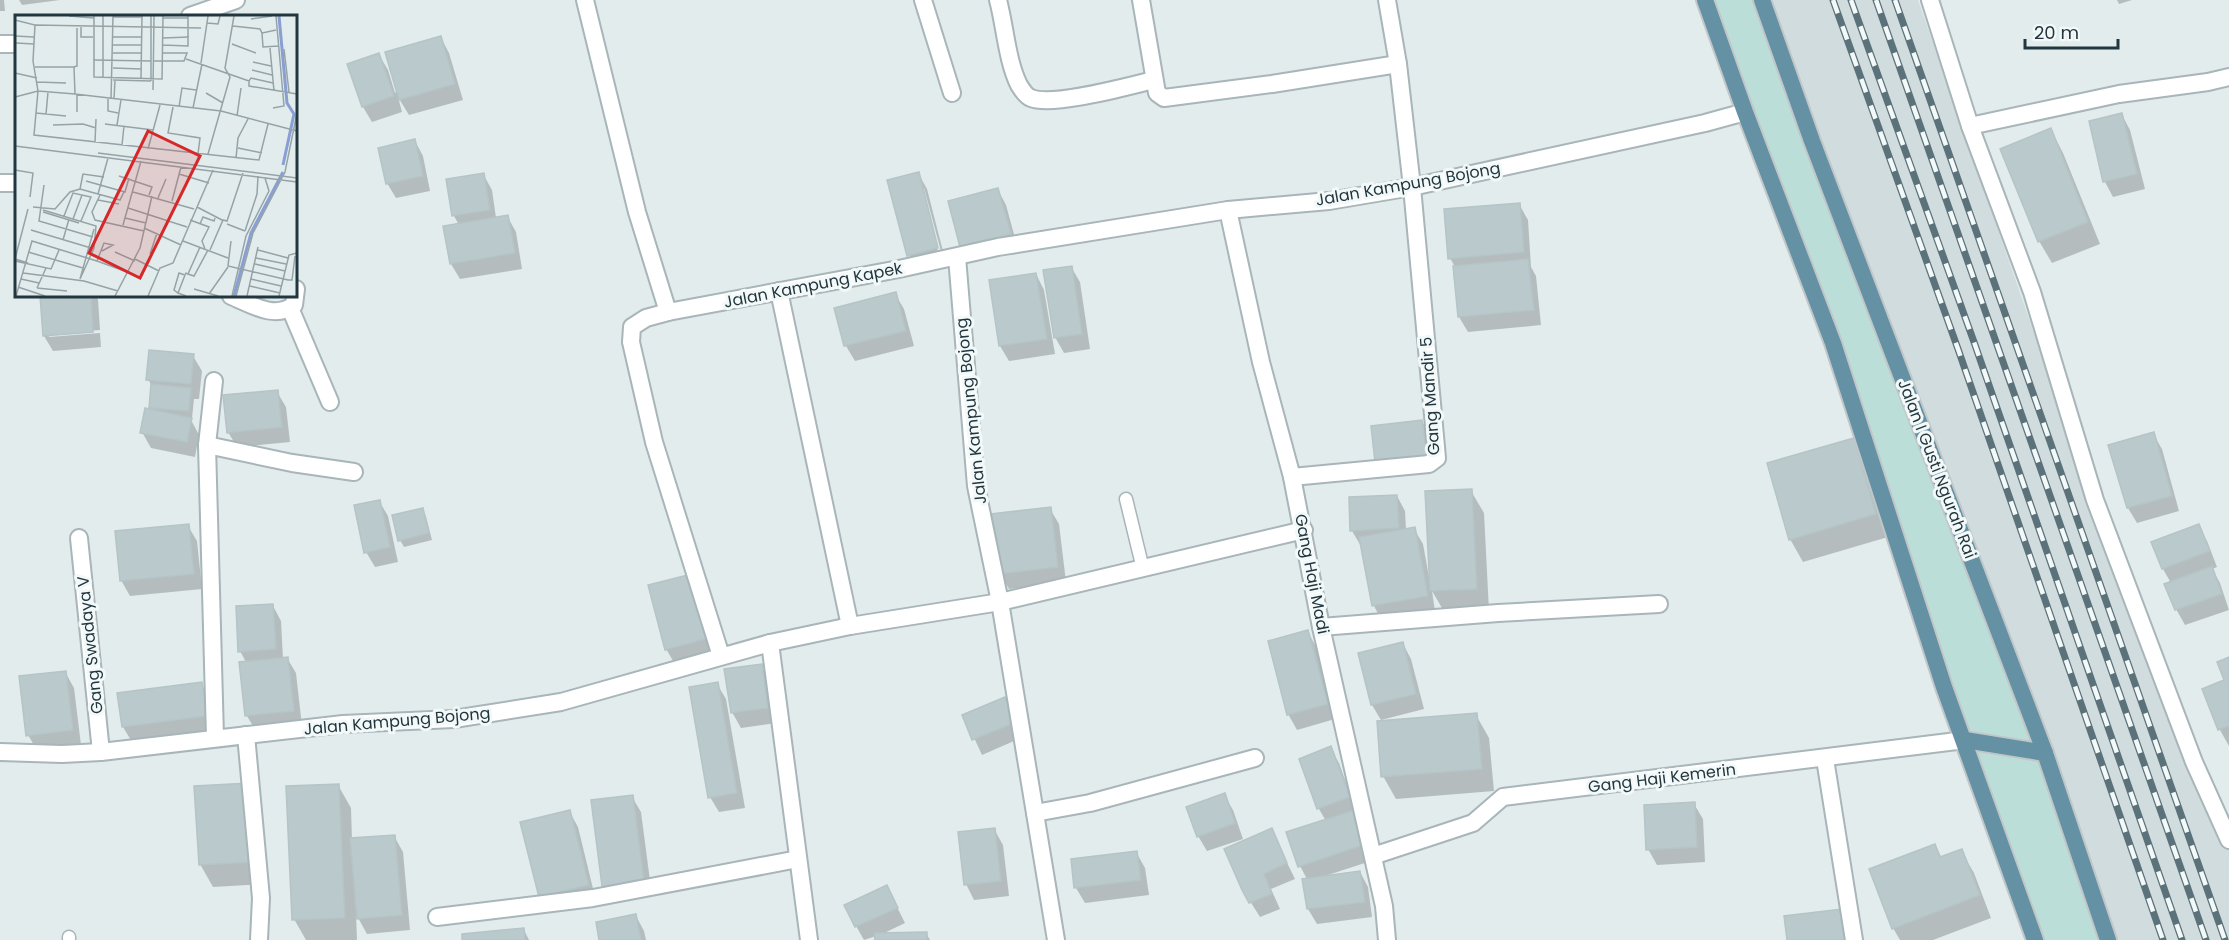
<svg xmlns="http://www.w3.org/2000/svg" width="2229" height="940" viewBox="0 0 2229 940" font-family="Poppins,sans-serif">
<rect width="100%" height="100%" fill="#e2eced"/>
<!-- built -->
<polygon fill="#d0dcdd" points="1762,0 1918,0 2058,402 2229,834 2229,940 2108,940"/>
<!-- green -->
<polygon fill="#bbdfd8" points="1705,0 1762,0 2108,940 2035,940"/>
<!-- shadow -->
<g fill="#0003" fill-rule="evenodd">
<polygon points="0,0 4,0 5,11 0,11"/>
<polygon points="19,0 60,0 22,5"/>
<polygon points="2117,0 2132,0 2119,4"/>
<polygon points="441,38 449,53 463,100 409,115 398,97 402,112 372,122 363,107 349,65 379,55 388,70 395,93"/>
<polygon points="2122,115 2130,130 2145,189 2113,197 2105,182 2090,122"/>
<polygon points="2051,130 2063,153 2100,244 2052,263 2039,241"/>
<polygon points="415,141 423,156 430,191 396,198 387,183"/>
<path d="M918 173 927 189 946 263 917 270 909 255ZM921 188H924L942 255 939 256Z"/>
<polygon points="483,174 492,190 496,218 507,216 516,232 522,269 460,279 451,264 445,227 459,225 454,216"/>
<polygon points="998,190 1006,205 1018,249 970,262 961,247"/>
<polygon points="1519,204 1528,220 1531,267 1536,276 1541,325 1468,332 1459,317 1455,267 1450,258"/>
<polygon points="1071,267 1080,282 1090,349 1064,353 1055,337"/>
<polygon points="1036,274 1044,290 1055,354 1009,361 1000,346 990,281"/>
<polygon points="895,294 904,309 914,346 855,361 846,346 836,309"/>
<polygon points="41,296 95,296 98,299 100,330 49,334 49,337 100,333 101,347 53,351 44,336"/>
<polygon points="193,356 202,371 199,399 194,399 192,418 190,418 199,435 195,457 151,448 142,432 153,411 151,408 153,388 148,379"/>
<polygon points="277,392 286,407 290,442 237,447 228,432"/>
<polygon points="1422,421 1430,436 1434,471 1385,477 1376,462"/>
<polygon points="2153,434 2162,449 2179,511 2137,523 2128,508 2110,446"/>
<polygon points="1854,440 1866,462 1888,537 1803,562 1790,539"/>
<polygon points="1471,491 1484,513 1489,611 1445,613 1432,591 1435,611 1382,621 1374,606 1363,546 1361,546 1352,531 1397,496 1405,511 1406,530 1414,529 1423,544 1429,577 1431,577"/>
<polygon points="379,501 388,516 398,562 375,567 366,552"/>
<polygon points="422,509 426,517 432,540 404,547 400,540"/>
<polygon points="1050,509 1059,524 1066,582 1009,589 1000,573"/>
<polygon points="188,526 197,541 202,589 130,596 121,580"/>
<polygon points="2198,526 2207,541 2217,567 2212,569 2220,583 2229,610 2185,625 2176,609 2171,583 2163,569 2153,543"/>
<polygon points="691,575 716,654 675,664 666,649"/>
<polygon points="273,606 281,621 283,659 287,658 296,673 302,726 256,731 247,716 246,662 240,651"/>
<polygon points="1308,632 1316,647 1335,719 1297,730 1288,714"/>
<polygon points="1403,644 1411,659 1424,709 1381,720 1372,705 1360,654"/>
<polygon points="2229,659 2229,746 2220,730 2204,690 2226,681"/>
<polygon points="761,665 770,681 776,723 741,728 732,712"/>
<polygon points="65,672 74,688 81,745 37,750 28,735"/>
<polygon points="201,684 210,699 214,731 132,742 123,727"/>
<polygon points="717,684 726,699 745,808 719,812 710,797"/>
<polygon points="1004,699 1023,737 982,755 964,716"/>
<polygon points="1476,715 1489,738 1494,791 1396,799 1383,776"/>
<polygon points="1330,748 1339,763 1374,860 1328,875 1328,877 1360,872 1368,887 1372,917 1317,924 1308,909 1307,879 1300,866 1326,821 1319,809 1300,760"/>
<polygon points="249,785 262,807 267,884 213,887 200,864"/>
<polygon points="338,785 351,808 352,840 394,836 403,852 410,930 367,934 356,914 357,940 306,940 294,919"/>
<polygon points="1224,795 1233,810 1243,839 1207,851 1198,836"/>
<polygon points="632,797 641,812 652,896 613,901 604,886 593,801"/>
<polygon points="1694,804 1703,819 1705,862 1657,865 1648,849"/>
<polygon points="569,811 578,827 596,901 549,912 540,897"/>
<polygon points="994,829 1003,845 1009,896 974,900 966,884"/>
<polygon points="1271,830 1295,879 1271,889 1280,909 1260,917 1243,890"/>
<polygon points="1935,846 1942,858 1961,851 1974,873 1991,918 1933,940 1900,940 1893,928"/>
<polygon points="1136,852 1145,868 1149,895 1085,903 1076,888"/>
<polygon points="887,887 905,923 880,935 926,933 930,940 876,940 876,936 864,940 856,926"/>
<polygon points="636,916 644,931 646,940 601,940"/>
<polygon points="524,930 529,940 464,940"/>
</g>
<!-- building -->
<g fill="#bac9cb" stroke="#b4c4c7" stroke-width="1.5">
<polygon points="441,36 455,84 399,100 385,52"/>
<polygon points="379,53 394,96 362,107 347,64"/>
<polygon points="2122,113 2137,174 2103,182 2089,121"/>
<polygon points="2051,128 2088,222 2038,242 2000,149"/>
<polygon points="415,139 423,176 386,184 378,148"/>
<polygon points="919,172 938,248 907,256 887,180"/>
<polygon points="484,173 490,210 452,216 446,179"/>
<polygon points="998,188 1011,234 960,247 948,201"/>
<polygon points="1520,203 1524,252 1448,259 1444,209"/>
<polygon points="508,215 515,253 450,264 443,226"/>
<polygon points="1528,259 1534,310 1458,317 1453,266"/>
<polygon points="1072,266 1082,334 1054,338 1043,270"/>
<polygon points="1036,273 1047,339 999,346 989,280"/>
<polygon points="896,292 906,331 844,346 834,308"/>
<polygon points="40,296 91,296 93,332 43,336"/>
<polygon points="149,350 194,354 191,384 146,380"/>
<polygon points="151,384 191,388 189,411 149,408"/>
<polygon points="278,390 282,427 227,433 223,395"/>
<polygon points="145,408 192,418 187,442 140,433"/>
<polygon points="1422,420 1427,456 1375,462 1371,426"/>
<polygon points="2154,432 2172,496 2127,508 2108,445"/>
<polygon points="1854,438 1876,514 1789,540 1767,463"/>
<polygon points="1472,489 1477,589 1430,591 1425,491"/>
<polygon points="1397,495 1399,528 1350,531 1349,497"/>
<polygon points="380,500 390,547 364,553 354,505"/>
<polygon points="1051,507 1058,567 999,574 991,514"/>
<polygon points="423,508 429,533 398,541 392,515"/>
<polygon points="189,524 194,574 120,581 115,531"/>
<polygon points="2199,524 2210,551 2162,569 2151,542"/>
<polygon points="1415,527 1428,596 1372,606 1359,537"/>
<polygon points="2212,566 2222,594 2175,610 2164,584"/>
<polygon points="692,574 709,638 665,650 648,585"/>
<polygon points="273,604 276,649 238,652 236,606"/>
<polygon points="1308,630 1328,704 1287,715 1268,641"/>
<polygon points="1403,642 1416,694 1371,705 1358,653"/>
<polygon points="288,657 294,711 245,716 239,662"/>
<polygon points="2229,657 2229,726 2218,730 2202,689 2224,680 2217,662"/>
<polygon points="762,664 768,708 731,713 724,669"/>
<polygon points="66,671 73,730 26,736 19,676"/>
<polygon points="202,682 207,716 122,727 117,693"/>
<polygon points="718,682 737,793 708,798 689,687"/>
<polygon points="1005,697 1016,722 972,740 962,715"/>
<polygon points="1477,713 1482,769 1381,777 1377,721"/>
<polygon points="1331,746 1350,797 1317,809 1299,759"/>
<polygon points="250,783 255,862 199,865 194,786"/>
<polygon points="339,784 345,918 292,920 286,786"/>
<polygon points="1225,793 1235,823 1197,837 1186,807"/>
<polygon points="633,795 644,881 602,886 591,800"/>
<polygon points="1695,802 1697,847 1646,850 1644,805"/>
<polygon points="570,810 589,885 539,897 520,822"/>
<polygon points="1355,810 1366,844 1298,867 1286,832"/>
<polygon points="995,828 1001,881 964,885 958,832"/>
<polygon points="1272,828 1287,863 1264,874 1272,894 1249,903 1242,890 1224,849"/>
<polygon points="395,835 402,915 357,919 350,838"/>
<polygon points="1935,844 1940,857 1962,849 1980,895 1892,929 1869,869"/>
<polygon points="1137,851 1141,880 1074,888 1071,859"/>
<polygon points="1360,871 1365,902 1307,909 1302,879"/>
<polygon points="887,885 898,908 855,927 844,905"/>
<polygon points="1842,909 1846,940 1787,940 1784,916"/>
<polygon points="636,914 641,940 599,940 596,922"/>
<polygon points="524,928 525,940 462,940 462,934"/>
<polygon points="927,932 927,940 875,940 874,933"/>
</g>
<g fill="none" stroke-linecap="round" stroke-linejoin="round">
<!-- service casing -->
<g stroke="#a8b5b9" stroke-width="15">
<g id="service">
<polyline points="1126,499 1143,569"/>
<polyline points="69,937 69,940"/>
</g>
</g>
<!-- minor casing -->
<g stroke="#a8b5b9" stroke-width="20">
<g id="minor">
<polyline points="585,0 637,212 668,312"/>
<polyline points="923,0 952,93"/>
<path d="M998 0C1005 26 1007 61 1019 85 1022 90 1026 96 1031 98 1053 107 1128 86 1154 80"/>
<polyline points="1141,0 1157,93 1164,98 1272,84 1398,64"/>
<polyline points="1930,0 1970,126 2032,292 2095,500 2194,762 2229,840"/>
<polyline points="190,16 236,0"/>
<polyline points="0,44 16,44"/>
<polyline points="1970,126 2119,94 2208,82 2229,77"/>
<polyline points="0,183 16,183"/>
<polyline points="1228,210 1261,362 1292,477 1321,627 1384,906 1387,940"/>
<polyline points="957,257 976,486 1000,602 1056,940"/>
<polyline points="779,291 850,626"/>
<path d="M231 296C251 304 274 320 294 305L296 289"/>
<polyline points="290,308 330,402"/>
<polyline points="214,381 207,445 215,737"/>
<polyline points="207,445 292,463 354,472"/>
<polyline points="1292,477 1429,464 1437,458 1412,187 1398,64 1387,0"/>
<polyline points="79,538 101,752"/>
<polyline points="1321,627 1498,613 1659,604"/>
<polyline points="770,643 809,940"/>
<polyline points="721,656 654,442 631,342 632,327 646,318 668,312 899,269 998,247 1228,210 1329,201 1412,187 1705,123 1745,112"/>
<polyline points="246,735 261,898 259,940"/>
<polyline points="0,752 62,754 101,752 343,724 454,719 561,702 770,643 850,626 1000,602 1304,530"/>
<polyline points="1825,759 1854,940"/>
<polyline points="1035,813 1090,803 1255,758"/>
<polyline points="1373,856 1473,823 1503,797 1965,740"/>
<polyline points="437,917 593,898 798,859"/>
</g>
</g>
<!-- primary casing -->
<g stroke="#c1c7c9" stroke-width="20">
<g id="primary">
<polyline points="1705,0 1745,112 1833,343 1944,687 2035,940"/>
<polyline points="1762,0 1812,141 2045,753 2108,940"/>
<polyline points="1965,740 2045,753"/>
</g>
</g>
<!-- service -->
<use href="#service" stroke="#fff" stroke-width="12"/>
<!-- minor -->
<use href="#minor" stroke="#fff" stroke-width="16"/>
<!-- primary -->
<use href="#primary" stroke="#6591a4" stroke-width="16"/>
<!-- rail casing -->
<g stroke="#5c727a" stroke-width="7">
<g id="rail">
<polyline points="1833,0 1958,349 2163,940"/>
<polyline points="1851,0 1974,342 2182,940"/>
<polyline points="1876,0 2206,940"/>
<polyline points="1895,0 2225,940"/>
</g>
</g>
<!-- rail -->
<use href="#rail" stroke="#f3f9f9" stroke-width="4.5" stroke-dasharray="14" stroke-linecap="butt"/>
</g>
<g text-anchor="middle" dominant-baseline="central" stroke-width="6" stroke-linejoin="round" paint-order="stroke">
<!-- street labels -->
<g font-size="16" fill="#22363f" stroke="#f3f9f9">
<text transform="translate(1408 184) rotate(-10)">Jalan Kampung Bojong</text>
<text transform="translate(813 285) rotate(-11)">Jalan Kampung Kapek</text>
<text transform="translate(1430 396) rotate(-94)">Gang Mandir 5</text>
<text transform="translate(971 411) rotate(-96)">Jalan Kampung Bojong</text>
<text transform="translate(1937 469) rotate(69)">Jalan I Gusti Ngurah Rai</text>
<text transform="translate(1312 574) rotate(79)">Gang Haji Madi</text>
<text transform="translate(90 645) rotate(-96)">Gang Swadaya V</text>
<text transform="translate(397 721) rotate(-5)">Jalan Kampung Bojong</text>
<text transform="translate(1662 778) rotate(-7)">Gang Haji Kemerin</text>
</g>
</g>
<!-- overview -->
<g transform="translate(15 15)">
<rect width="282" height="282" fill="#e2eced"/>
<path fill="none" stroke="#899fd3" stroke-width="3" d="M264 1 272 88 279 99 268 150M219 281 236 218 268 157"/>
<path fill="none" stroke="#95a3a7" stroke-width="1.5" d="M54 1 79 3M79 1V62L147 64 148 1M98 2H127M148 3H173M236 4 257 1M0 5 20 10 18 46 23 76 19 120 244 145 253 109M192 8 203 9 205 1M20 10 186 13M218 11 245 14 247 18M66 12V22H78M261 15 247 18 248 32 263 31M0 21 19 22M98 22H126M148 23 174 22M1 28 19 29M217 29 241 38M98 30H126M148 30 173 31V1M255 33 259 76M269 34 274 77M98 38H126M171 44 234 66M78 45 136 46M138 46H169L172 38H148M238 47 256 51M186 48 193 1M20 52H59M59 52 62 51V13M59 52 60 79M98 53 126 54M237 55 257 60M0 58 22 63M88 63V1M126 63 127 1M98 65 136 66M136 66V1M234 66V71L282 79M234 66 236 63 258 68M22 67 51 68M138 75 139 1M191 78 208 88M0 82 23 76 60 79 206 96 282 116M93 83V96L103 98M96 84 98 1M99 84 100 65M158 92 153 118 185 123 183 139M164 92 167 73 181 75M178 93 187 49M258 93 269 91 261 1M62 97V79M21 98 51 101M31 99 33 77M222 101 226 73M90 109 138 115M38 110 68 109 81 113M102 110 106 85M80 127 81 104M107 130 109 111M0 131 282 167M223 133 247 138M133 134 145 90M83 138 282 163M193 139 215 62 210 53 219 1M221 143 223 123 233 104M0 155 18 158 15 182M164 159 194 168M104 161 137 172 134 180M71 166 110 177 114 163M29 170 24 206 78 222M65 174 68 159 89 162M118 177 179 194M83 179 93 143M85 180 77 197 80 205 129 216M143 183 151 164M83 185 104 189M157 186 166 152M18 192 40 194 55 177 65 174 105 185 109 177M182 192 207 205M113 193 172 212M13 194 0 244 13 248M28 195 81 211 79 233 65 264M28 197 64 208M49 201 58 178 76 182 66 206M110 203 131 208M58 204 67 180M175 205 194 212 187 226 190 234M185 209 188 202 199 206 200 203M212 209 230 216M108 210 126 146M129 213 166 230M16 215 76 233M230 216 242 179 243 161M48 225 54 204M168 226 213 243M216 226 213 251 273 265H277L280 241M195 235 208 205 212 206 228 158M243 235 273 243M13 237 68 253M100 237 120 246M135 239 142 218M241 243 271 249M120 244 144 256M0 246 36 254 44 235M82 246 115 258M240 249 270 256M8 258 69 266 103 276M170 258 179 261 193 235M173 259 185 232M6 264 24 268M65 264 79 214M236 264 266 271M235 271 265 278M3 272 30 281M22 273 52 276M22 273 31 253M179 274 203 281M163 278 170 260 164 258 159 275 163 278 171 281M194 279 213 252M1 281 17 226 82 246 89 228 98 230 87 236M100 281 125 233 137 181M133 281 145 253 158 248 198 155M217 281 231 221 254 176 250 163M221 281 238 218 270 157 282 98M232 281 243 232M264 281 274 240 282 238"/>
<path fill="#d62828" fill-opacity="0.15" stroke="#d62828" stroke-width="3" d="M133 116 185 141 125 263 74 238Z"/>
<rect width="282" height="282" fill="none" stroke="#22363f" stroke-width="3"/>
</g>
<!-- scale -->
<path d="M2025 39v9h93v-9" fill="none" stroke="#22363f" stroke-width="3"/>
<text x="2034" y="39" font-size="18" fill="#22363f" stroke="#f3f9f9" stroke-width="4.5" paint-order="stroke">20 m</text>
</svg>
